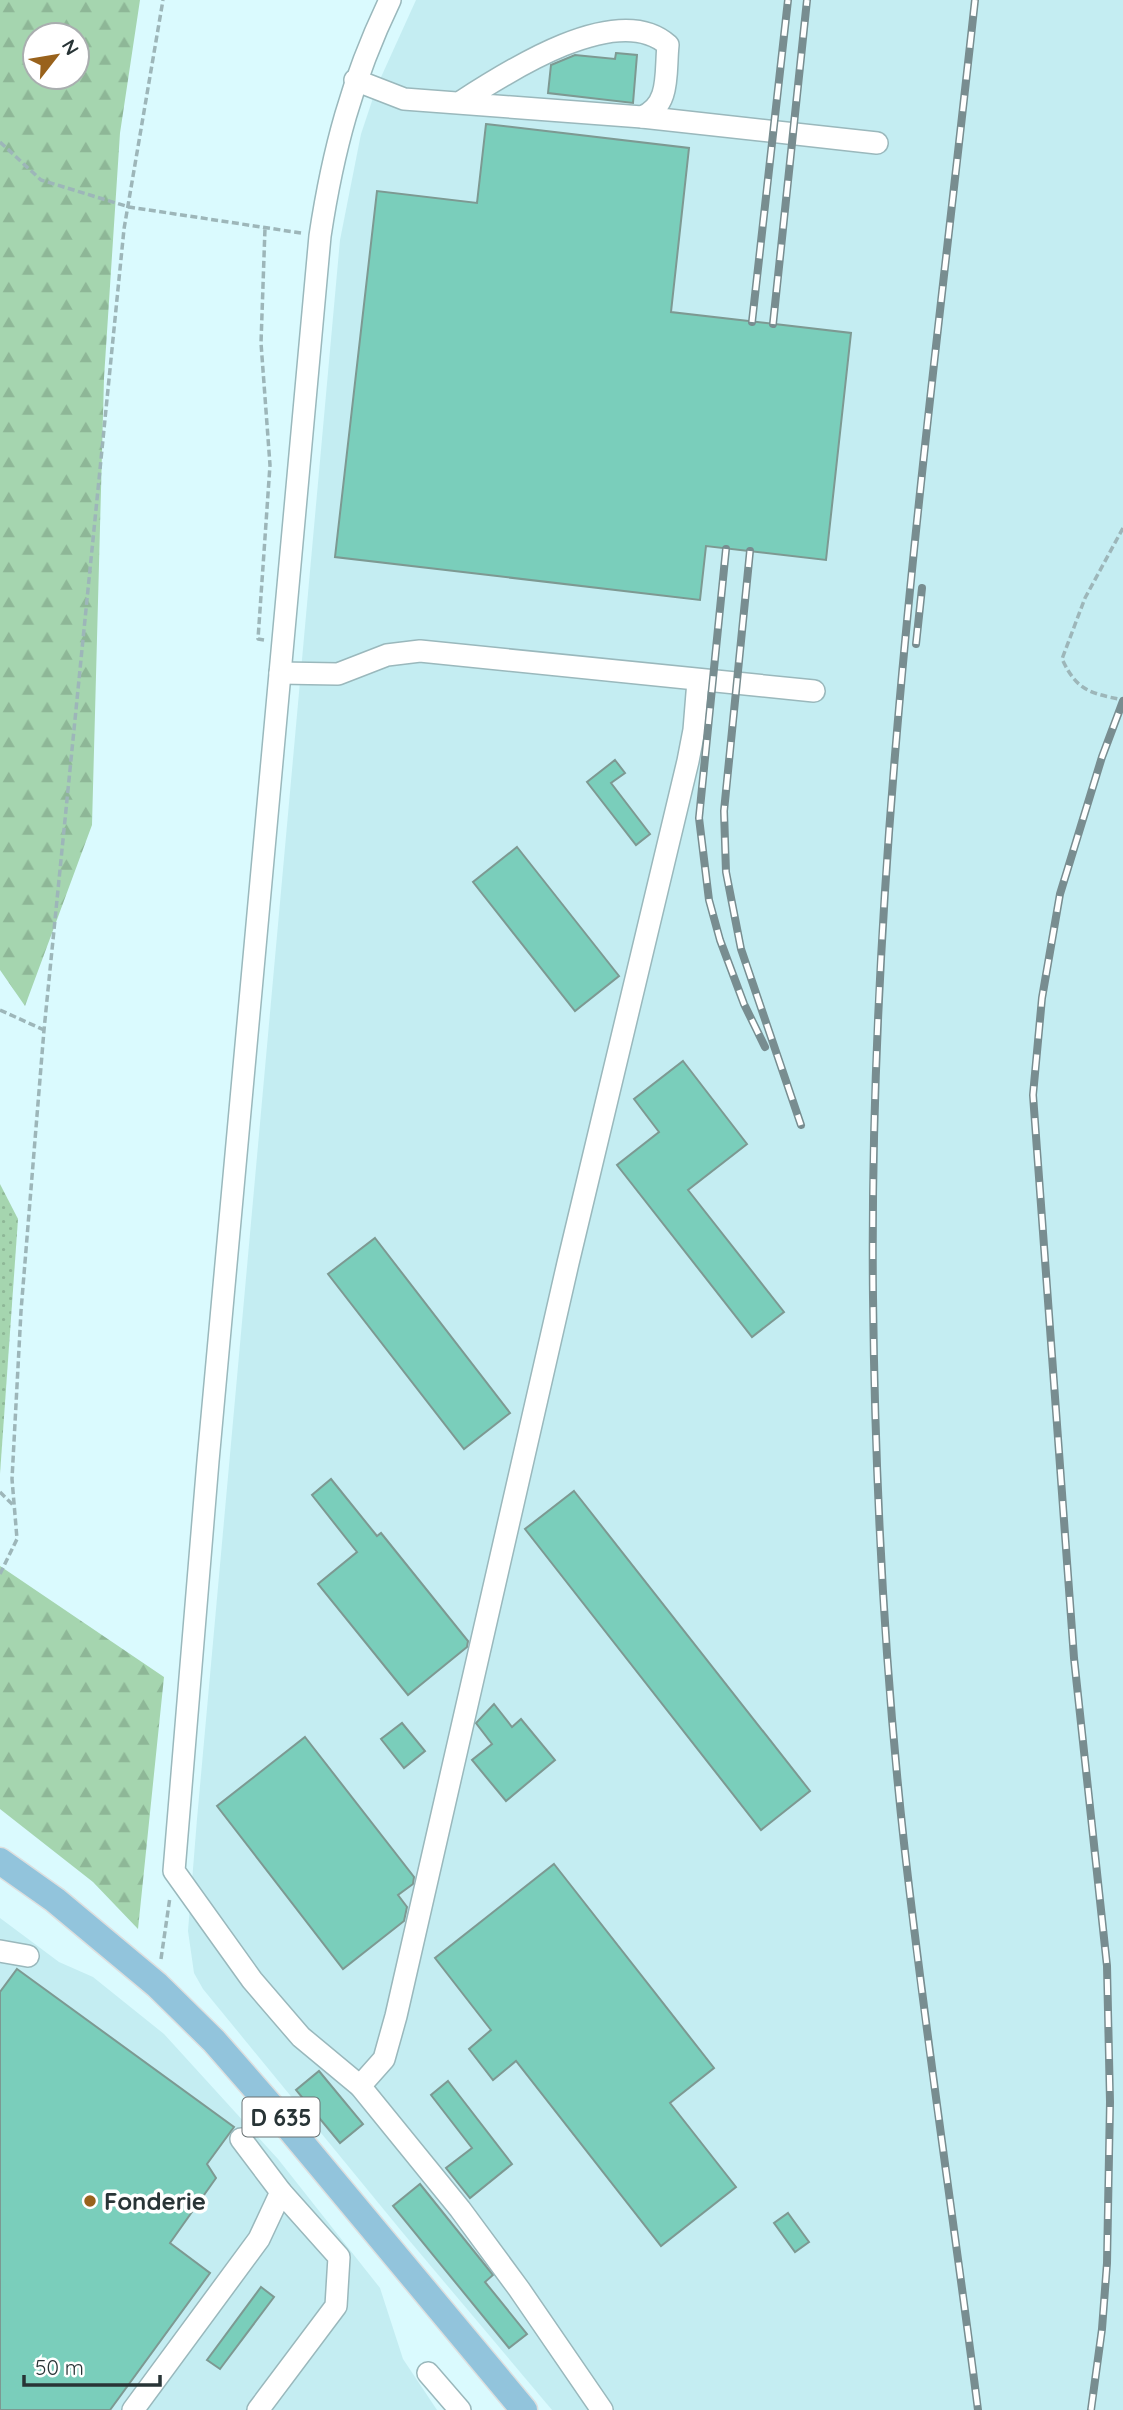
<svg xmlns="http://www.w3.org/2000/svg" width="1123" height="2410" viewBox="0 0 1123 2410" font-family="Quicksand,sans-serif">
<defs>
<pattern id="grass-dots" width="8" height="8" patternUnits="userSpaceOnUse" patternTransform="scale(1.75)"><rect width="8" height="8" fill="#a5d5af"/><path d="M2 2h.1M6 6h.1" fill="none" stroke="#8eb797" stroke-width="1.8" stroke-linecap="round"/></pattern>
<pattern id="forest-firs" width="22" height="20" patternUnits="userSpaceOnUse" patternTransform="scale(1.75)"><rect width="22" height="20" fill="#a5d5af"/><path d="M5 1l3.5 6h-7zM16 11l3.5 6h-7z" fill="#8eb797"/></pattern>
</defs>
<rect width="100%" height="100%" fill="#dafafe"/>
<!-- built -->
<g fill="#c4edf2">
<polygon points="416,0 1123,0 1123,2410 552,2410 403,2233 203,1989 194,1973 188,1931 197,1819 340,240 361,134 377,86"/>
<polygon points="0,1918 59,1962 93,1977 164,2034 278,2159 380,2288 403,2359 437,2410 0,2410"/>
</g>
<!-- grass -->
<polygon fill="url(#grass-dots)" points="0,1184 18,1219 0,1474"/>
<!-- forest -->
<g fill="url(#forest-firs)" fill-rule="evenodd">
<path d="M0 0H140L120 133 104 378 92 825 25 1006 0 970ZM77 35V77H35V35Z"/>
<polygon points="0,1566 164,1677 138,1929 93,1882 0,1809"/>
</g>
<!-- building -->
<g fill="#7acebb" stroke="#7d9992" stroke-width="2">
<polygon points="616,53 637,55 633,103 548,93 551,65 575,55 615,59"/>
<polygon points="486,124 689,148 671,312 851,333 826,560 706,546 700,600 335,557 377,191 477,203"/>
<polygon points="615,760 625,773 611,783 650,834 636,845 587,782"/>
<polygon points="517,847 619,976 575,1011 473,882"/>
<polygon points="683,1061 747,1144 688,1190 784,1312 752,1337 617,1165 659,1132 634,1099"/>
<polygon points="375,1238 510,1413 464,1449 328,1274"/>
<polygon points="331,1479 377,1536 381,1533 468,1641 467,1647 408,1695 318,1584 357,1552 312,1495"/>
<polygon points="574,1491 810,1791 761,1830 525,1529"/>
<polygon points="494,1704 512,1727 521,1719 555,1760 506,1801 472,1760 492,1744 476,1723"/>
<polygon points="402,1723 425,1751 404,1768 381,1739"/>
<polygon points="305,1737 414,1877 413,1884 398,1895 407,1907 404,1921 343,1969 217,1806"/>
<polygon points="554,1864 714,2068 670,2103 736,2187 661,2246 516,2061 493,2080 469,2049 491,2030 435,1958"/>
<polygon points="17,1969 234,2127 207,2164 216,2178 170,2243 210,2273 110,2410 0,2410 0,1992"/>
<polygon points="319,2071 363,2124 340,2143 296,2090"/>
<polygon points="448,2081 512,2164 470,2198 446,2168 472,2148 431,2095"/>
<polygon points="420,2184 493,2275 485,2282 527,2334 509,2348 393,2206"/>
<polygon points="788,2213 809,2242 795,2252 774,2223"/>
<polygon points="261,2287 274,2297 220,2369 207,2360"/>
</g>
<g fill="none" stroke-linecap="round" stroke-linejoin="round">
<!-- minor casing -->
<g stroke="#9ab8bc" stroke-width="24">
<g id="minor">
<path d="M390 0C352 79 333 150 320 236L208 1461 174 1871 252 1980 301 2037 360 2086 460 2209 519 2289 602 2410"/>
<path d="M355 80 404 99 642 117C671 105 665 73 668 45 618 0 508 71 459 103"/>
<polyline points="642,117 877,143"/>
<polyline points="280,673 338,674 387,655 420,651 814,691"/>
<polyline points="0,1951 28,1956"/>
<polyline points="360,2086 384,2059 396,2016 568,1263 688,761 694,730 698,681"/>
<polyline points="428,2373 460,2410"/>
<polyline points="133,2410 259,2239 281,2192 241,2139"/>
<polyline points="258,2410 336,2306 339,2257 281,2192"/>
</g>
</g>
<!-- major casing -->
<g stroke="#dddfdf" stroke-width="29">
<polyline id="major" points="0,1861 55,1900 157,1985 214,2041 270,2105 524,2410"/>
</g>
<!-- path -->
<g stroke="#9db6b9" stroke-width="3.5" stroke-dasharray="7 3.5" stroke-linecap="butt">
<polyline points="0,142 41,180 129,207 301,233"/>
<path d="M1123 528 1085 598 1062 659C1077 691 1090 693 1123 700"/>
<polyline points="264,640 258,639 270,465 261,343 265,228"/>
<polyline points="0,1010 44,1030"/>
<polyline points="0,1492 13,1505"/>
<polyline points="0,1574 17,1539 12,1479 21,1311 44,1030 124,229 163,0"/>
<polyline points="161,1959 170,1897"/>
</g>
<!-- minor -->
<use href="#minor" stroke="#fff" stroke-width="21"/>
<!-- major -->
<use href="#major" stroke="#92c4dc" stroke-width="26"/>
<!-- rail casing -->
<g stroke="#788d90" stroke-width="8">
<g id="rail">
<path d="M975 0C928 431 868 863 873 1297 875 1479 884 1662 904 1843 925 2032 954 2221 978 2410"/>
<polyline points="752,322 788,0"/>
<polyline points="773,324 807,0"/>
<polyline points="726,549 699,818 709,900 720,940 744,1004 765,1047"/>
<polyline points="750,551 724,811 726,872 741,949 801,1125"/>
<polyline points="916,644 922,588"/>
<polyline points="1091,2410 1102,2329 1107,2263 1110,2102 1107,1966 1074,1658 1033,1095 1042,998 1060,894 1102,757 1123,701"/>
</g>
</g>
<!-- rail -->
<use href="#rail" stroke="#fff" stroke-width="5" stroke-dasharray="16" stroke-linecap="butt"/>
</g>
<!-- markers -->
<circle fill="#99621c" stroke="#fff" stroke-width="2.5" cx="90" cy="2201" r="7"/>
<g text-anchor="middle" dominant-baseline="central" stroke-width="7" stroke-linejoin="round" paint-order="stroke">
<!-- shield labels -->
<rect fill="#fff" stroke="#687172" stroke-width="2" x="242.5" y="2097.5" width="77" height="39" rx="5"/>
<g font-size="23" font-weight="bold" fill="#283436">
<text x="281" y="2117">D 635</text>
</g>
<!-- poi labels -->
<g font-size="24" font-weight="bold" fill="#283436" stroke="#fff" text-anchor="start">
<text x="104" y="2201">Fonderie</text>
</g>
</g>
<!-- north arrow -->
<g transform="translate(56 56) rotate(59)"><circle r="33" fill="#ffffff" stroke="#a9aeaf" stroke-width="2"/>
<path d="M0-5L12 26L0 18L-12 26Z" fill="#99621c"/>
<text y="-10" font-size="19" font-weight="bold" text-anchor="middle" fill="#283436">N</text>
</g>
<!-- scale -->
<path d="M24 2375v10h136v-10" fill="none" stroke="#283436" stroke-width="3.5"/>
<text x="35" y="2375" font-size="21" fill="#283436" stroke="#ffffff" stroke-width="5" paint-order="stroke">50 m</text>
</svg>
